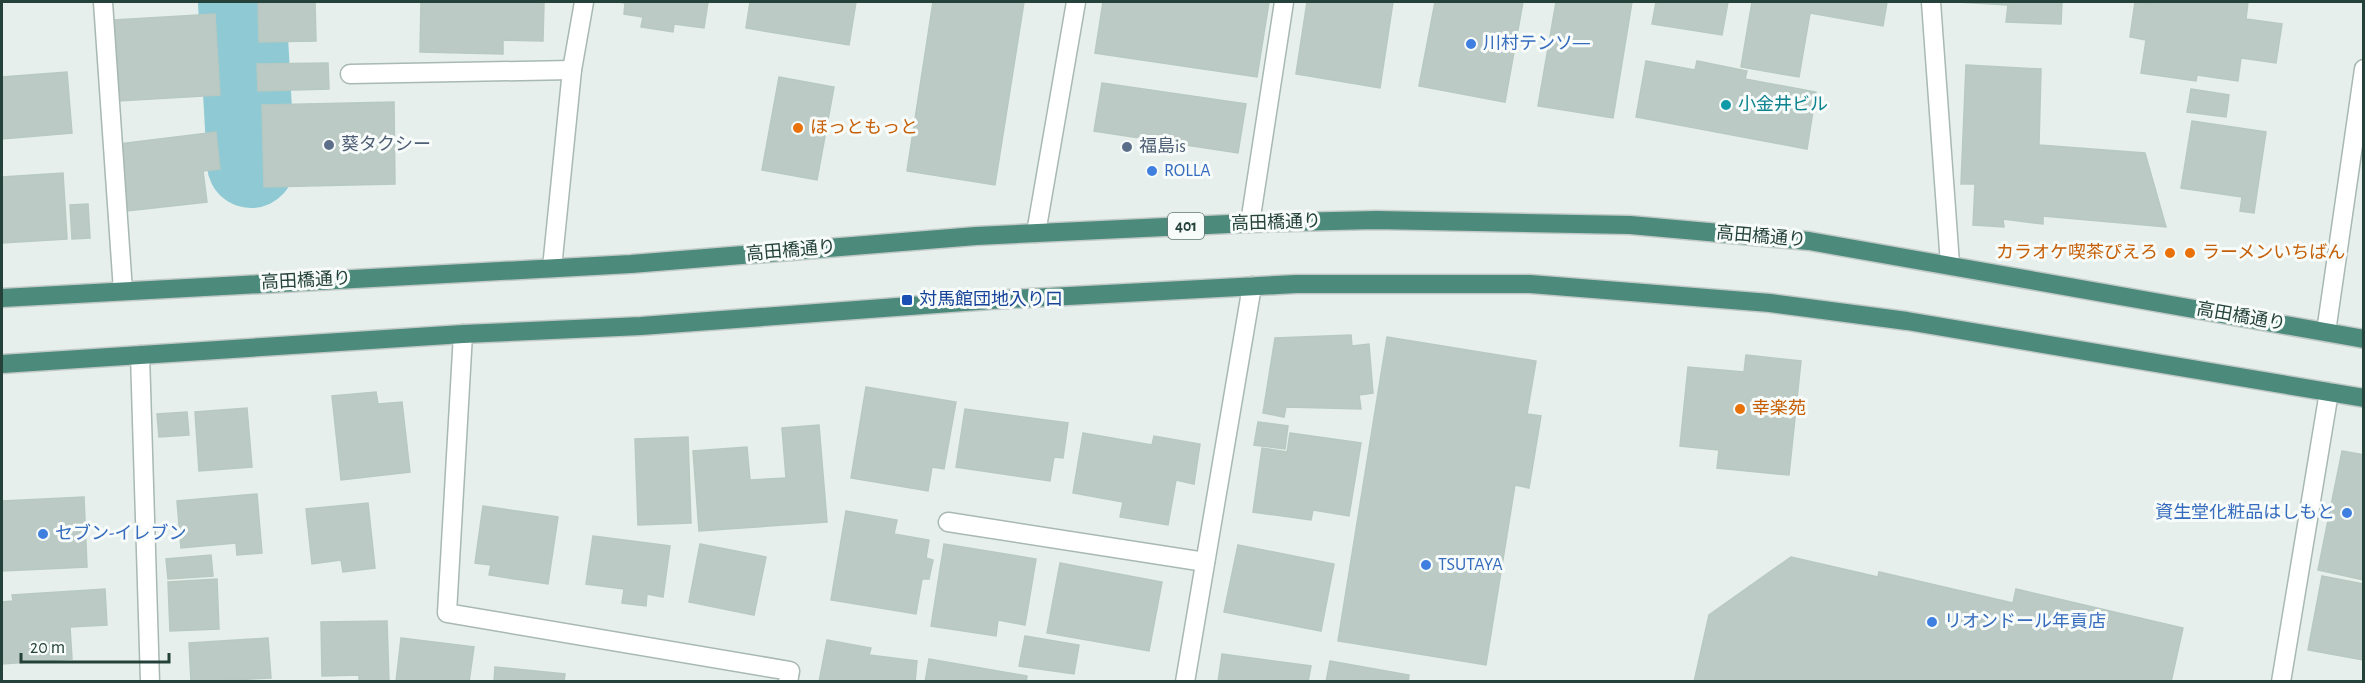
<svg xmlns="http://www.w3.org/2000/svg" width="2365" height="683" viewBox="0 0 2365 683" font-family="'Alegreya Sans','Noto Sans JP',sans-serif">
<rect width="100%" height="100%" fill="#e6efeb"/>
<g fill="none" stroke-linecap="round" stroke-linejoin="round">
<!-- river -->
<polyline stroke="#8ec9d4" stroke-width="88" points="242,2 251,164"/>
</g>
<!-- building -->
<g fill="#bbcac4" stroke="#b8c9c2" stroke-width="1.5">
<polygon points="258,2 315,2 316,41 259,42"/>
<polygon points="421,2 544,2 543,41 503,40 503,54 420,52"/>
<polygon points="618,2 708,2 704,28 674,24 673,32 641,27 643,17 624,14 625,3"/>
<polygon points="750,2 856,2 849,45 746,28"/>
<polygon points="933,2 1024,2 995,185 907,171"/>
<polygon points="1103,2 1269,2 1257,77 1095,53"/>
<polygon points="1307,2 1393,2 1380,88 1296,74"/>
<polygon points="1435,2 1523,2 1505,102 1419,86"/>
<polygon points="1556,2 1632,2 1613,118 1538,106"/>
<polygon points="1656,2 1728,2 1722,35 1652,24"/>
<polygon points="1752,2 1887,2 1883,26 1810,13 1799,77 1741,67"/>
<polygon points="1957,2 2062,2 2061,24 2006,22 2008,5"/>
<polygon points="2135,2 2151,4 2152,2 2248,2 2246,19 2282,24 2276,63 2241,58 2238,81 2197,75 2196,81 2141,73 2146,40 2130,37"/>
<polygon points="215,14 220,95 118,101 114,20"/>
<polygon points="1646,61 1695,70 1697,61 1747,71 1745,79 1816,92 1807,149 1636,117"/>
<polygon points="328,63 329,89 258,91 257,64"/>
<polygon points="1966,65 2041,69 2039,145 2145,153 2166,227 2043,216 2043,224 2003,219 2004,227 1973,225 1975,184 1961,184"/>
<polygon points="67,72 72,133 2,139 2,77"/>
<polygon points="779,77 834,87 817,180 762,170"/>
<polygon points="1102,83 1246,104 1238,153 1094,131"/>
<polygon points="2191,89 2229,95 2226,117 2187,112"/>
<polygon points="394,102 395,184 264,187 262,105"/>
<polygon points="2192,121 2266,132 2254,213 2240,211 2242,197 2181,188"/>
<polygon points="216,132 220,169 203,171 207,202 127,211 119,144"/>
<polygon points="63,173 67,239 2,243 2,177"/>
<polygon points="88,204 90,238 72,239 70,205"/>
<polygon points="1351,335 1352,346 1369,344 1373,393 1359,395 1361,409 1286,407 1284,417 1263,413 1275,338"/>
<polygon points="1387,337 1536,361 1527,414 1541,416 1529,488 1515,485 1486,665 1338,641"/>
<polygon points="1746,355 1801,361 1789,475 1717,468 1719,450 1680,446 1688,367 1744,372"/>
<polygon points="866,387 956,402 944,469 932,467 928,491 851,478"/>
<polygon points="376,392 378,404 402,402 410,472 341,480 332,396"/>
<polygon points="247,408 252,467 199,471 195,412"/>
<polygon points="965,409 1068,423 1063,458 1054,457 1050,481 956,467"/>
<polygon points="187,412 189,435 159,437 157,414"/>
<polygon points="1258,422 1288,426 1285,449 1254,445"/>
<polygon points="819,425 827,522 699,531 693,451 747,447 750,480 786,478 782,428"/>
<polygon points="1083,433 1152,445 1154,436 1200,444 1194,484 1176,480 1168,525 1120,517 1123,502 1073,493"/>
<polygon points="1290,433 1361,443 1349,516 1313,510 1311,520 1253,512 1262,448 1287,452"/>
<polygon points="688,437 691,523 638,525 635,439"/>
<polygon points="2342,451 2364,455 2364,580 2318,570"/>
<polygon points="257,494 262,553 237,555 236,543 181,548 177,501"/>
<polygon points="84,497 87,567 2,571 2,501"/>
<polygon points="368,503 375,568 343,572 341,560 312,564 306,509"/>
<polygon points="483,506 558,517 548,584 489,575 491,565 475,563"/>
<polygon points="846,511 897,520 894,534 929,540 926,558 933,560 929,579 922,579 916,614 831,600"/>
<polygon points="593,536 670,546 663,597 647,594 646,606 622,603 624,589 586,584"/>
<polygon points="700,544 766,557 754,615 689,602"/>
<polygon points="944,544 1036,559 1025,625 998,620 996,636 931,626"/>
<polygon points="1238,545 1334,564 1321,631 1224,612"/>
<polygon points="211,555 213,576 168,579 166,559"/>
<polygon points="1791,557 1878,577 1879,572 2013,603 2016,589 2183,628 2171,682 1694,682 1709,615"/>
<polygon points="1060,563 1162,582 1149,651 1047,633"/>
<polygon points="2322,576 2364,584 2364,660 2308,650"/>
<polygon points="217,579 219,629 170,631 168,582"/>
<polygon points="105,589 107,625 70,627 72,659 2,664 2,602 13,601 12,595"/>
<polygon points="387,621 389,682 359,682 359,675 322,676 321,622"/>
<polygon points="1025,636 1079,645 1074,674 1019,666"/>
<polygon points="268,638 271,678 191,682 189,643"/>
<polygon points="401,638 474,647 469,682 396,682"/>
<polygon points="827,640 871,648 869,655 917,661 915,682 819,682"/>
<polygon points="1222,654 1311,666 1308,682 1218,682"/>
<polygon points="929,659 1027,676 1026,682 925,682"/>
<polygon points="1330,661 1409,675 1408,682 1326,682"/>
<polygon points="495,667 565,674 564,682 494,682"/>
</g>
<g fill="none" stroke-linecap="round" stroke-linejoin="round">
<!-- minor casing -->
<g stroke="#a8b8b2" stroke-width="21">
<g id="minor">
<polyline points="103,2 123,291"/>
<polyline points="1931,2 1950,264"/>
<polyline points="350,74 572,70"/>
<polyline points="1250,223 1284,2"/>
<polyline points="1036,233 1076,2"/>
<polyline points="552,268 572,70 584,2"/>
<polyline points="2326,332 2364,69"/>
<polyline points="463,334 447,613 790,671 788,682"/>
<polyline points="140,355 150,682"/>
<polyline points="948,522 1205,562"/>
<polyline points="1185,682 1252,286"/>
<polyline points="2281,682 2329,392"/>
</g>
</g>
<!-- trunk casing -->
<g stroke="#c2cac8" stroke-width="21">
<g id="trunk">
<polyline points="2,298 631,264 976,236 1250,223 1376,220 1630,225 1809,241 2364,339"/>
<polyline points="2,364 463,334 641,326 991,300 1296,284 1530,284 1770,303 1907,321 2364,398"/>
</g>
</g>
<!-- minor -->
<use href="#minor" stroke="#fff" stroke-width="18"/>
<!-- trunk -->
<use href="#trunk" stroke="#4c8a7c" stroke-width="18"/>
</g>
<!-- markers -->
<g fill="#3f7fe0" stroke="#f7fbf9" stroke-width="2">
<circle cx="1471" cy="44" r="6"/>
<circle cx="1152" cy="171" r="6"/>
<circle cx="2347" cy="513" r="6"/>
<circle cx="43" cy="534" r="6"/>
<circle cx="1426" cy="565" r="6"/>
<circle cx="1932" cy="622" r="6"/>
</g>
<circle fill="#0f9aa8" stroke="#f7fbf9" stroke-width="2" cx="1726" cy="105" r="6"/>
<g fill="#e8710a" stroke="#f7fbf9" stroke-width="2">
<circle cx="798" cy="128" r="6"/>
<circle cx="2170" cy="253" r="6"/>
<circle cx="2190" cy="253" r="6"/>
<circle cx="1740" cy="409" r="6"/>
</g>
<g fill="#5c6f8a" stroke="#f7fbf9" stroke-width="2">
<circle cx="329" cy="145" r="6"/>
<circle cx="1127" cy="147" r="6"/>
</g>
<rect fill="#1a4fb4" stroke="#f7fbf9" stroke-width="2" x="901" y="294" width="12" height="12" rx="3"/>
<g text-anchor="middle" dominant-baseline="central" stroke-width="6" stroke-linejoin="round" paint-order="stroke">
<!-- shield labels -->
<rect fill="#f7fbf9" stroke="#637a73" stroke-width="1.5" x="1168" y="213" width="36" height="26" rx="4.5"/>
<g font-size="16" font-weight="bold" fill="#24423a">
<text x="1186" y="226">401</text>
</g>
<!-- shop labels -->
<g font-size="18" fill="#366cbe" stroke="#f7fbf9" text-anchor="start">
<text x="1483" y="44">川村テンソ―</text>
<text x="1164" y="171">ROLLA</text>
<text x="2335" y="513" text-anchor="end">資生堂化粧品はしもと</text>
<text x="55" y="534">セブン-イレブン</text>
<text x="1438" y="565">TSUTAYA</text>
<text x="1944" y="622">リオンドール年貢店</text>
</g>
<!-- culture labels -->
<g font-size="18" fill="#0d838f" stroke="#f7fbf9" text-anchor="start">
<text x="1738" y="105">小金井ビル</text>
</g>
<!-- food labels -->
<g font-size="18" fill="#c56008" stroke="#f7fbf9" text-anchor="start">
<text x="810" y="128">ほっともっと</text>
<text x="2158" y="253" text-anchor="end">カラオケ喫茶ぴえろ</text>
<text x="2202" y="253">ラーメンいちばん</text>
<text x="1752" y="409">幸楽苑</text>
</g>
<!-- service labels -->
<g font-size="18" fill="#4e5e75" stroke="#f7fbf9" text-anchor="start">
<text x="341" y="145">葵タクシー</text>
<text x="1139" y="147">福島is</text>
</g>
<!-- street labels -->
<g font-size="18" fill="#24423a" stroke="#f7fbf9">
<text transform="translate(1276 223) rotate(-2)">高田橋通り</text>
<text transform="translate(1761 237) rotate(5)">高田橋通り</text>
<text transform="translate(791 251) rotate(-5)">高田橋通り</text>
<text transform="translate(306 281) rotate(-3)">高田橋通り</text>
<text transform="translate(2241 317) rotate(10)">高田橋通り</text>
</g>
<!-- transit labels -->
<g font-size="18" fill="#164399" stroke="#f7fbf9" text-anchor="start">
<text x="919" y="300">対馬館団地入り口</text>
</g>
</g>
<!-- border -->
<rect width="2365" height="683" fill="none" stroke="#24423a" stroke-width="6"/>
<!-- scale -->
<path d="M21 653v9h148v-9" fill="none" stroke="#24423a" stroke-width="3"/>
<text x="30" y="653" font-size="18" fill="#24423a" stroke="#f7fbf9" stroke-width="4.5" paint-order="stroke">20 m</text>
</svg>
